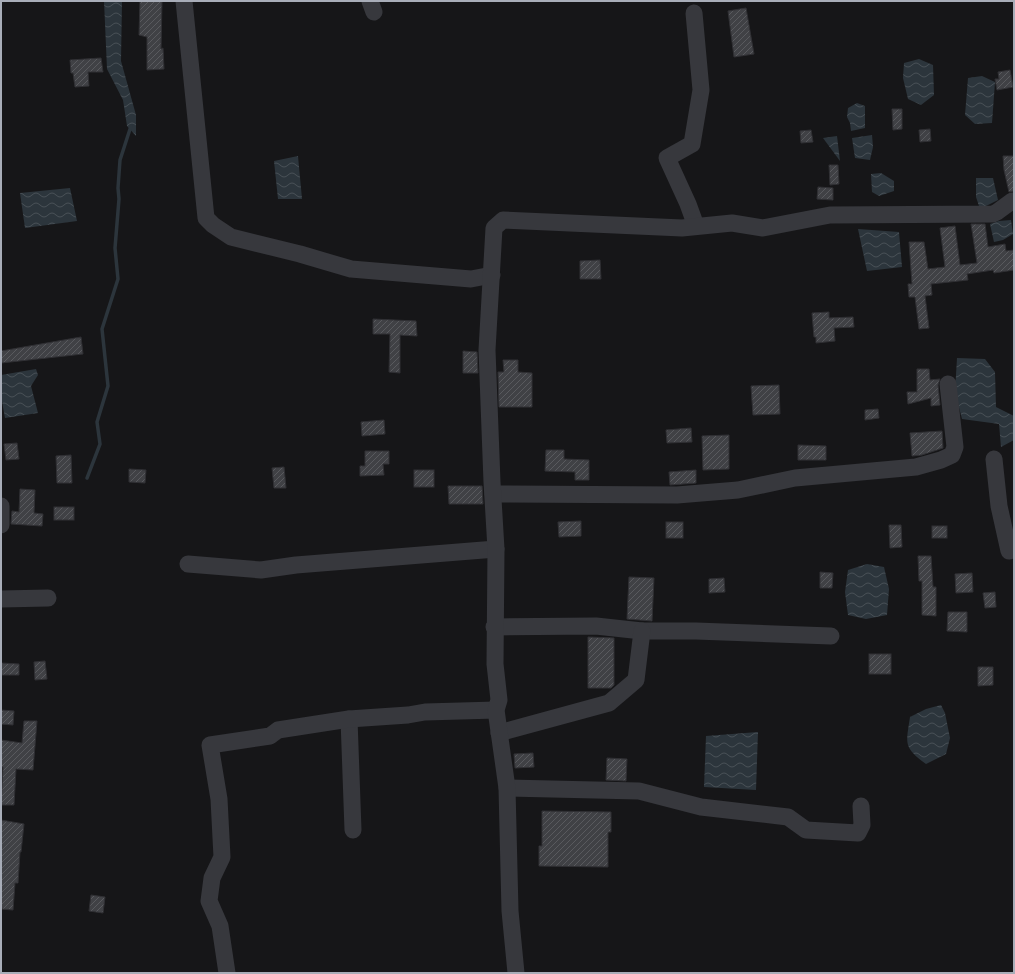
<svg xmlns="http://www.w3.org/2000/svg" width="1015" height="974" viewBox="0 0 1015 974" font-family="Commissioner,sans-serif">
<defs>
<pattern id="water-waves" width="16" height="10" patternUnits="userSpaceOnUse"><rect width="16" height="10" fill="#2c353c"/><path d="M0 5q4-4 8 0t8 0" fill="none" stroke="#485056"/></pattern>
<pattern id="building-hatch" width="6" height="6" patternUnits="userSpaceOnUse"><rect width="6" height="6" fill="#404145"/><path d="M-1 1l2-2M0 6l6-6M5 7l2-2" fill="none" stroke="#595a5e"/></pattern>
</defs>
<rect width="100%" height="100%" fill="#161618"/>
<!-- water -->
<g fill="url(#water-waves)">
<polygon points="104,1 122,1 121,61 136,115 136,136 127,126 123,100 107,69"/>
<polygon points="919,59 933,65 934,95 921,105 908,99 903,78 904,63"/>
<polygon points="982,76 995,82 992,123 975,124 965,115 968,78"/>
<polygon points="857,103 865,106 865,128 851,131 850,123 847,117 848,108"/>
<polygon points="872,135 873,147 870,160 855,158 852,138"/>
<polygon points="837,136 840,161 823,138"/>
<polygon points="298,156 302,199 278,199 274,161"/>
<polygon points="881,173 894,181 894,191 879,196 872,192 871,174"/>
<polygon points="976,178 993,178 998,200 980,209 976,197"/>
<polygon points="70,188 77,221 25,228 20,193"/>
<polygon points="1011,220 1013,234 1003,240 994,242 990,224 999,221"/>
<polygon points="858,229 899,232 902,267 867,271"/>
<polygon points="957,358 985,359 995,372 996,407 1014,416 1014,440 1001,447 999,424 962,419 955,392"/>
<polygon points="36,369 38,375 31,386 38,413 5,418 1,396 1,375"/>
<polygon points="867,564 884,567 889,589 887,615 866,619 848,615 845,592 848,570"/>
<path d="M941 705 945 713 950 738 946 754 926 764C903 747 906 744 910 717L926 709Z"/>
<polygon points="758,732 756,790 704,787 706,736"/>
</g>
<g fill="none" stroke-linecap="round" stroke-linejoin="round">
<!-- stream -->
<polyline stroke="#2c353c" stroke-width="3.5" points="87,478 100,444 97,422 108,386 102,329 118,279 115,248 119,199 118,188 120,160 131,126"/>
</g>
<!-- building -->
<g fill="url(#building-hatch)" stroke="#303034">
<polygon points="140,1 162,1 161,49 163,48 164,69 147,70 147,37 139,35"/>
<polygon points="746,8 754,54 734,57 728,11"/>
<polygon points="101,58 103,72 88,72 89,86 75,87 73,73 71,73 70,60"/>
<polygon points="1010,70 1013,87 997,90 995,79 999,79 998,72"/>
<polygon points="892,109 902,109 902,129 893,130"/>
<polygon points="930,129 931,141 920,142 919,130"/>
<polygon points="811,130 813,142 801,143 800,131"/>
<polygon points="1003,156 1014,156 1014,191 1009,192 1004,170"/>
<polygon points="829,165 838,165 839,184 830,185"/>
<polygon points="818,187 833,188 833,200 817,199"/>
<polygon points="971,224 985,224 988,247 1005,244 1006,251 1014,250 1014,270 994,273 993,270 967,274 968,280 931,284 932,295 925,296 929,328 919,329 915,297 909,297 908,284 912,284 909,242 924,242 928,269 945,267 940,228 955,226 960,265 977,263"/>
<polygon points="600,260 601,279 580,279 580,261"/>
<polygon points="829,312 829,318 853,317 854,327 834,328 835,341 816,343 816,337 814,337 812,313"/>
<polygon points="373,319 416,321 417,336 400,335 400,373 389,372 390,334 373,334"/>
<polygon points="81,337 83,354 1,363 1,351"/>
<polygon points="463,351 477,352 478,373 463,373"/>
<polygon points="503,360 518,360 518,372 532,373 532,407 499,407 498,372 504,372"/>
<polygon points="917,369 929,369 930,380 940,379 938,385 940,405 931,406 931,398 908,404 907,392 917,392"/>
<polygon points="779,385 780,414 753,415 751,386"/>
<polygon points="878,409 879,418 865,420 865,410"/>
<polygon points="384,420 385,434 362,436 361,422"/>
<polygon points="691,428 692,442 667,443 666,430"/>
<polygon points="942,431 943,448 922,455 912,456 910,433"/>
<polygon points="729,435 729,469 703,470 702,436"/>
<polygon points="17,443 19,459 6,460 4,444"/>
<polygon points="798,445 826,446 826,460 798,460"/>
<polygon points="546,450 564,450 564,459 589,460 589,480 575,480 575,472 545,471"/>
<polygon points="365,451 389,451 389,464 383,464 384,475 360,476 360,466 365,466"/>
<polygon points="71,455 72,483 57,483 56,456"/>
<polygon points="284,467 286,488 274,488 272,468"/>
<polygon points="129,469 146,470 145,483 129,482"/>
<rect x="414" y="470" width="20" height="17"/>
<polygon points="696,470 696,483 670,485 669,472"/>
<polygon points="448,486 482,486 483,504 449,504"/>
<polygon points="20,489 35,490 34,513 43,514 42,526 11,524 12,511 19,512"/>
<rect x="54" y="507" width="20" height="13"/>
<polygon points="581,521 581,536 559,537 558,522"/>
<rect x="666" y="522" width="17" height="16"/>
<polygon points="889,525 901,525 902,547 890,548"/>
<rect x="932" y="526" width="15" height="12"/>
<polygon points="918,556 931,556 933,587 936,587 936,616 922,615 922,581 919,581"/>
<polygon points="820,572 833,573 832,588 820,588"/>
<polygon points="972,573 973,592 956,593 955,574"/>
<polygon points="629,577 654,578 652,621 627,619"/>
<polygon points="724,578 725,592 709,593 709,579"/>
<polygon points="995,592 996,607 985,608 983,593"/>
<polygon points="948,612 967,612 967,632 947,631"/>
<polygon points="588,637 614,638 614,685 611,688 588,688"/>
<rect x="869" y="654" width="22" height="20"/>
<polygon points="45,661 47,679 35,680 34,662"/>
<polygon points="1,663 19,664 19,675 1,675"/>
<polygon points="978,667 993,667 993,685 978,686"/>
<polygon points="1,710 14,711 13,725 1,724"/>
<polygon points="24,721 37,721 33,770 16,769 14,805 1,805 3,767 1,767 1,740 22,743"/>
<polygon points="533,753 534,767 515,768 514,754"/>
<polygon points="607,758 627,759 626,781 606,780"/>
<polygon points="542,811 611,812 611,832 608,832 608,867 539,866 539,846 542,846"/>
<polygon points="1,820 24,824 21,852 20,852 18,883 15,883 13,910 1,909"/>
<polygon points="91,895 105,897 103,913 89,911"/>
</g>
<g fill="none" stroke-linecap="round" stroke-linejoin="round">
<!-- minor -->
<g stroke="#37383d" stroke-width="17">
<polyline points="184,1 206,218 213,225 231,237 300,254 351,269 471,279 492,275"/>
<polyline points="370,1 374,12"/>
<polyline points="694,13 701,90 692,144 667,158 688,204 696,226"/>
<polyline points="994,459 999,506 1009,551 1014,549"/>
<polyline points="493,494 677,495 738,490 795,478 916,467 941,460 952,455 955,447 948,384"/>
<polyline points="1,506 1,525"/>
<polyline points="188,564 261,570 296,565 496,549"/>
<polyline points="1,599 48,598"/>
<polyline points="494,627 596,626 642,631 696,631 831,636"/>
<polyline points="349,719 353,830"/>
<polyline points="499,733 609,703 636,680 642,631"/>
<polyline points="507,788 639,791 701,807 788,817 806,830 858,833 862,825 861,806"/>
<polyline points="227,973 220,926 209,901 212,878 222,857 219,799 210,745 270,736 278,730 349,719 408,715 425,712 496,710"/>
<polyline points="516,973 510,911 507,788 496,710 499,700 495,664 496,549 492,482 487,350 494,228 503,220 682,228 732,223 763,228 830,215 993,214 997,212 1012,201 1014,201"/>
</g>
</g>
<!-- border -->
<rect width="1015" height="974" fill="none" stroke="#a8adb8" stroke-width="4"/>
</svg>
